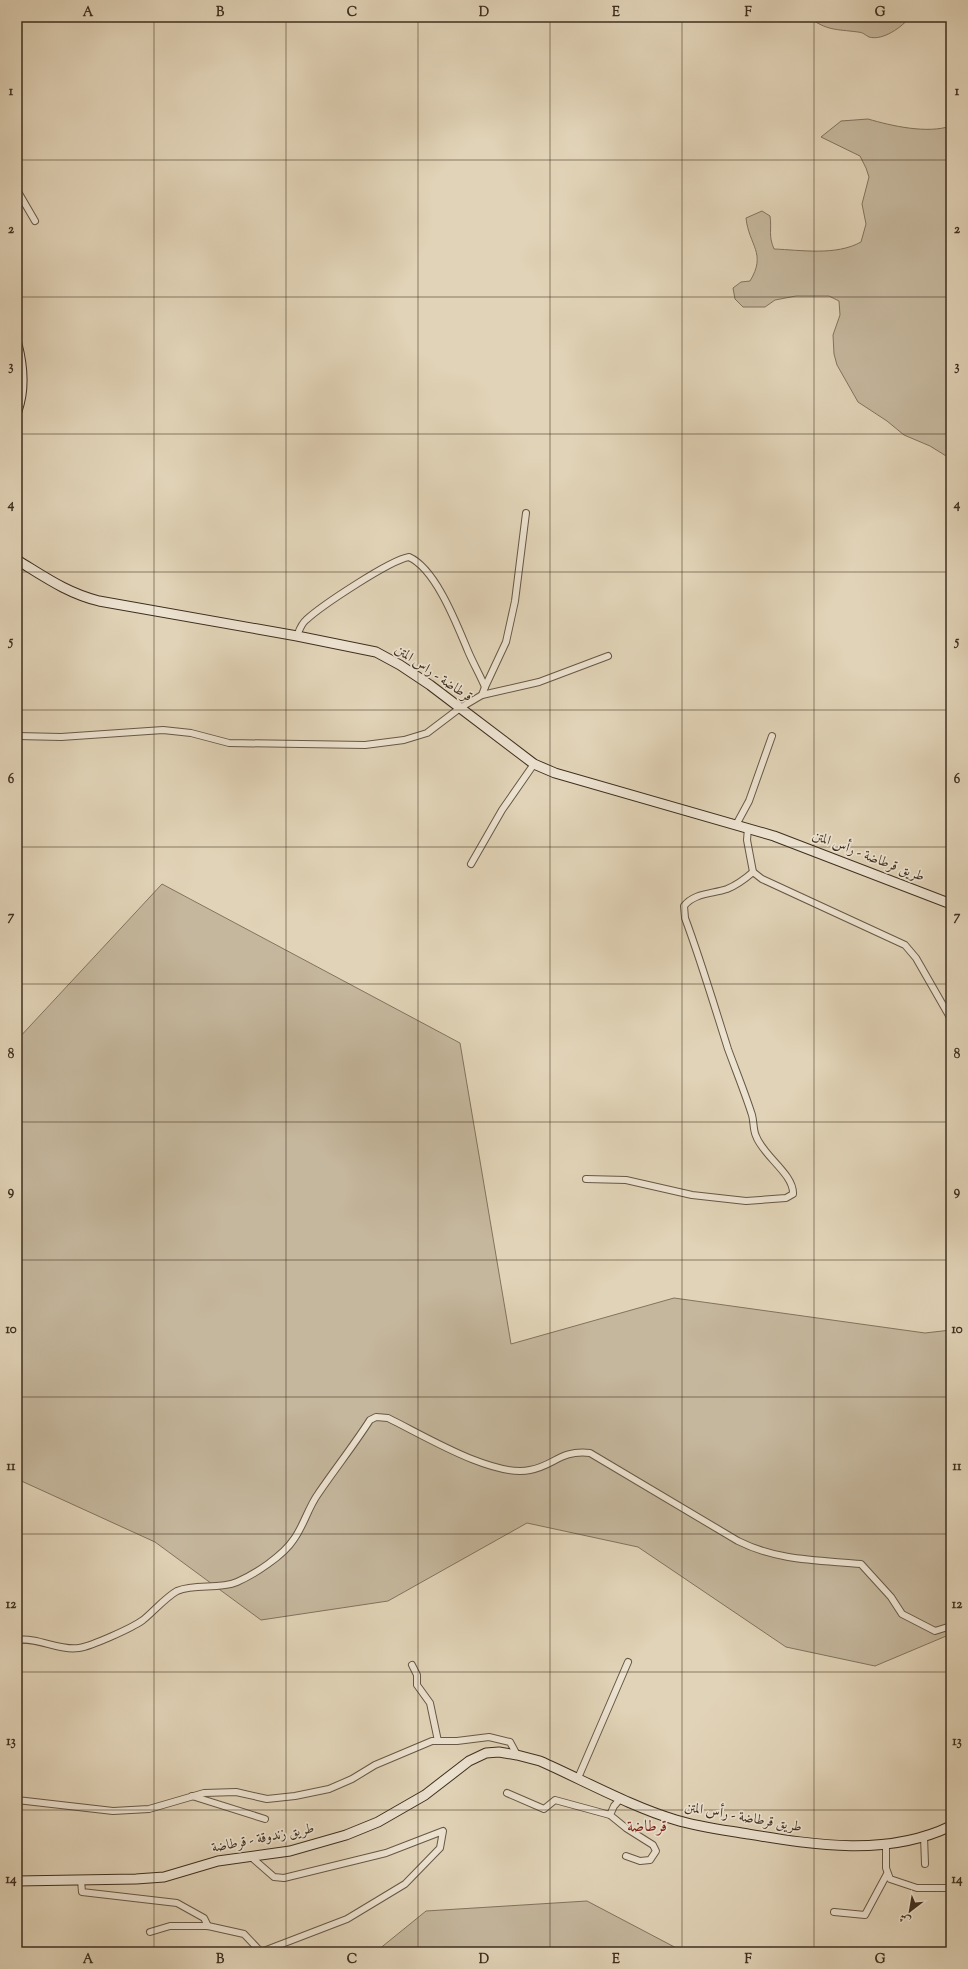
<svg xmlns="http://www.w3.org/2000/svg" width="968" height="1969" viewBox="0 0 968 1969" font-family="'Sorts Mill Goudy',Amiri,serif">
<rect width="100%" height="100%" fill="#e1d3b7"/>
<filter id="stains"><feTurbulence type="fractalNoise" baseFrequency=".005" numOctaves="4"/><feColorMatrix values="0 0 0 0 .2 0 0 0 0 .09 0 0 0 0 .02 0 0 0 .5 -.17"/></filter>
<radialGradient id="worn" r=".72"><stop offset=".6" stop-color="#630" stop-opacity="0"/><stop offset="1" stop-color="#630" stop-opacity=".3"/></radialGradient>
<!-- green -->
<g fill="#c5b79d" stroke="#82735e">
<path d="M808 17H910C902 27 883 41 869 37 865 35 863 32 858 32 835 29 828 31 808 17Z"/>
<path d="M868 119C892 126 927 134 951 126V459L930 446 904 435 887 421 858 402 837 365 834 354 833 335 840 315 839 301 829 296H796L775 300 765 307H743L735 299 733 288 741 282 750 281C767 253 749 246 746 218L762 211 770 216C772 230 768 235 774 249 801 250 836 256 861 242L866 224 862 204 869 177 866 168 860 156 821 137 841 121Z"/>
<polygon points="162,884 460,1043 511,1344 674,1298 925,1333 951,1330 951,1634 875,1666 786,1647 638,1547 527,1523 388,1601 261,1620 155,1542 17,1479 17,1040"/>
<polygon points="587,1901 684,1952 366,1952 378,1950 426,1911"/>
</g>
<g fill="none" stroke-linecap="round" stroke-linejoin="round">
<!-- street casing -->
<g stroke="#675845" stroke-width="8">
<g id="street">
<polyline points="17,190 35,221"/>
<polyline points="485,687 506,642 515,601 526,513"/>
<polyline points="482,695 539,682 608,656"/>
<path d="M17 736 61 737 163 730 191 733 229 743 365 745 404 740 427 733 460 708 482 695 485 687C480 675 473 663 468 651 457 625 436 569 409 557 390 560 321 606 306 620 301 624 299 631 297 636"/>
<polyline points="736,825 749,801 772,736"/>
<polyline points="748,828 747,840 753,872 762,879 905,945 916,958 951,1019"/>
<polyline points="471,864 502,810 534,764"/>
<path d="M586 1179 626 1180 692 1195 746 1201 786 1198 793 1194C794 1174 763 1156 756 1136 753 1130 754 1122 752 1115 745 1093 736 1071 728 1049 714 1005 701 961 685 918L684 906C694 893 712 894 727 889 737 885 745 879 753 872"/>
<path d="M17 1640C39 1637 58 1651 79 1648 92 1646 132 1628 143 1620 153 1612 166 1597 177 1591 196 1583 218 1590 237 1582 255 1574 283 1556 294 1539 304 1525 308 1508 318 1494 335 1469 354 1445 370 1420L376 1417 388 1418C423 1435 493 1478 530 1470 556 1465 559 1450 590 1453L738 1541C778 1561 817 1560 861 1564L891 1597 902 1614 935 1631 951 1626"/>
<polyline points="412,1665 417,1675 417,1685 430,1703 438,1741"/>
<polyline points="578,1778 628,1662"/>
<polyline points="507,1793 544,1809 555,1800 610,1815"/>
<polyline points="192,1796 265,1819"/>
<polyline points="621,1798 614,1806 610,1815 626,1828 653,1845 656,1851 650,1860 640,1861 626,1856"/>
<polyline points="17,1800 113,1811 149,1809 204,1793 236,1792 267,1799 295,1796 329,1789 352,1779 375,1765 432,1741 457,1741 489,1737 510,1742 517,1755"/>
<polyline points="924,1836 925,1864"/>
<polyline points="886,1845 886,1868 890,1879 917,1888 951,1888"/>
<polyline points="250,1856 274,1877 284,1878 386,1853 443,1831 440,1848 405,1884 347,1919 261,1952"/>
<polyline points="81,1880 82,1892 177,1903 204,1918 208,1926"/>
<polyline points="834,1912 865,1915 887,1874"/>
<polyline points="150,1932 170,1926 208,1926 244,1934 261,1952"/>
</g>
</g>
<!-- secondary casing -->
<g stroke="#3e2f1f" stroke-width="11">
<g id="secondary">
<path d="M17 344C23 367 25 389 17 411"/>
<path d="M17 560C45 577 67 593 99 601L297 636 376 652 400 665 430 685 534 764 555 773 774 836 951 904"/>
<path d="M17 1881 136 1879 164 1877 218 1861 290 1851 346 1835 378 1822 425 1795 469 1761 486 1753 499 1752 517 1755 540 1761C583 1780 632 1807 676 1820 699 1827 724 1830 748 1834 815 1845 887 1857 951 1826"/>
</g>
</g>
<!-- street -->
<use href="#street" stroke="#ece2d0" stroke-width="6"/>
<!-- secondary -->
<use href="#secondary" stroke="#ece2d0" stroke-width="9"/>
</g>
<!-- grid -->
<path fill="none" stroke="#3e2f1f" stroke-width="1" stroke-opacity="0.55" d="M154 17V1952M286 17V1952M418 17V1952M550 17V1952M682 17V1952M814 17V1952M17 160H951M17 297H951M17 434H951M17 572H951M17 710H951M17 847H951M17 984H951M17 1122H951M17 1260H951M17 1397H951M17 1534H951M17 1672H951M17 1810H951"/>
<g text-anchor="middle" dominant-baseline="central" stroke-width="3.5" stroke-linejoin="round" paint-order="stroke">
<!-- street labels -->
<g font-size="14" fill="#3e2f1f" stroke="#ece2d0">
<text transform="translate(433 674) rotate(34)">قرطاضة - راس المتن</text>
<text transform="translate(868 857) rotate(21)">طريق قرطاضة - رأس المتن</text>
<text transform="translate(743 1818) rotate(10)">طريق قرطاضة - رأس المتن</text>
<text transform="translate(263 1839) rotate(-11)">طريق زندوقة - قرطاضة</text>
</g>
<!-- quarter labels -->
<g font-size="16" fill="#7a1f14" stroke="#ece2d0">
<text x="647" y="1827">قرطاضة</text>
</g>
</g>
<!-- margin -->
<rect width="968" height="1969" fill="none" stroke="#e1d3b7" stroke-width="44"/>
<!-- north arrow -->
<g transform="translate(910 1911) rotate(211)" stroke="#ece2d0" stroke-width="3" paint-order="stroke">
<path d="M0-3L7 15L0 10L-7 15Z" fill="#3e2f1f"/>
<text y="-6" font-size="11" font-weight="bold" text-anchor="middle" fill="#3e2f1f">ش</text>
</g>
<rect x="22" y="22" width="924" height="1925" fill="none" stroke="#3e2f1f" stroke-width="1.5"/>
<g font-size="13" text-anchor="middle" font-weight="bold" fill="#3e2f1f">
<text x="88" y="16">A</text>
<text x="220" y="16">B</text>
<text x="352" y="16">C</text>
<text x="484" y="16">D</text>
<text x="616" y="16">E</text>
<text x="748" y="16">F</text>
<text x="880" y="16">G</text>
<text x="11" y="95">1</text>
<text x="957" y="95">1</text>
<text x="11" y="233">2</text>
<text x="957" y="233">2</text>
<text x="11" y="370">3</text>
<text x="957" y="370">3</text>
<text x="11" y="508">4</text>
<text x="957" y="508">4</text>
<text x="11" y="645">5</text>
<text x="957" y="645">5</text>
<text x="11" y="783">6</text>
<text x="957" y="783">6</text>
<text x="11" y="920">7</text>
<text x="957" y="920">7</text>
<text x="11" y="1058">8</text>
<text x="957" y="1058">8</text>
<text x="11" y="1195">9</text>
<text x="957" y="1195">9</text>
<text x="11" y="1333">10</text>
<text x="957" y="1333">10</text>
<text x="11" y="1470">11</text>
<text x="957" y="1470">11</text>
<text x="11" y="1608">12</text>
<text x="957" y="1608">12</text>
<text x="11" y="1745">13</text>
<text x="957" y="1745">13</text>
<text x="11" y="1883">14</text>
<text x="957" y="1883">14</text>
<text x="88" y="1963">A</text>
<text x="220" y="1963">B</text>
<text x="352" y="1963">C</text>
<text x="484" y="1963">D</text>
<text x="616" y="1963">E</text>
<text x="748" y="1963">F</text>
<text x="880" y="1963">G</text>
</g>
<rect width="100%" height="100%" filter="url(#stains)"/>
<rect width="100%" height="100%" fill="url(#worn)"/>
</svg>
